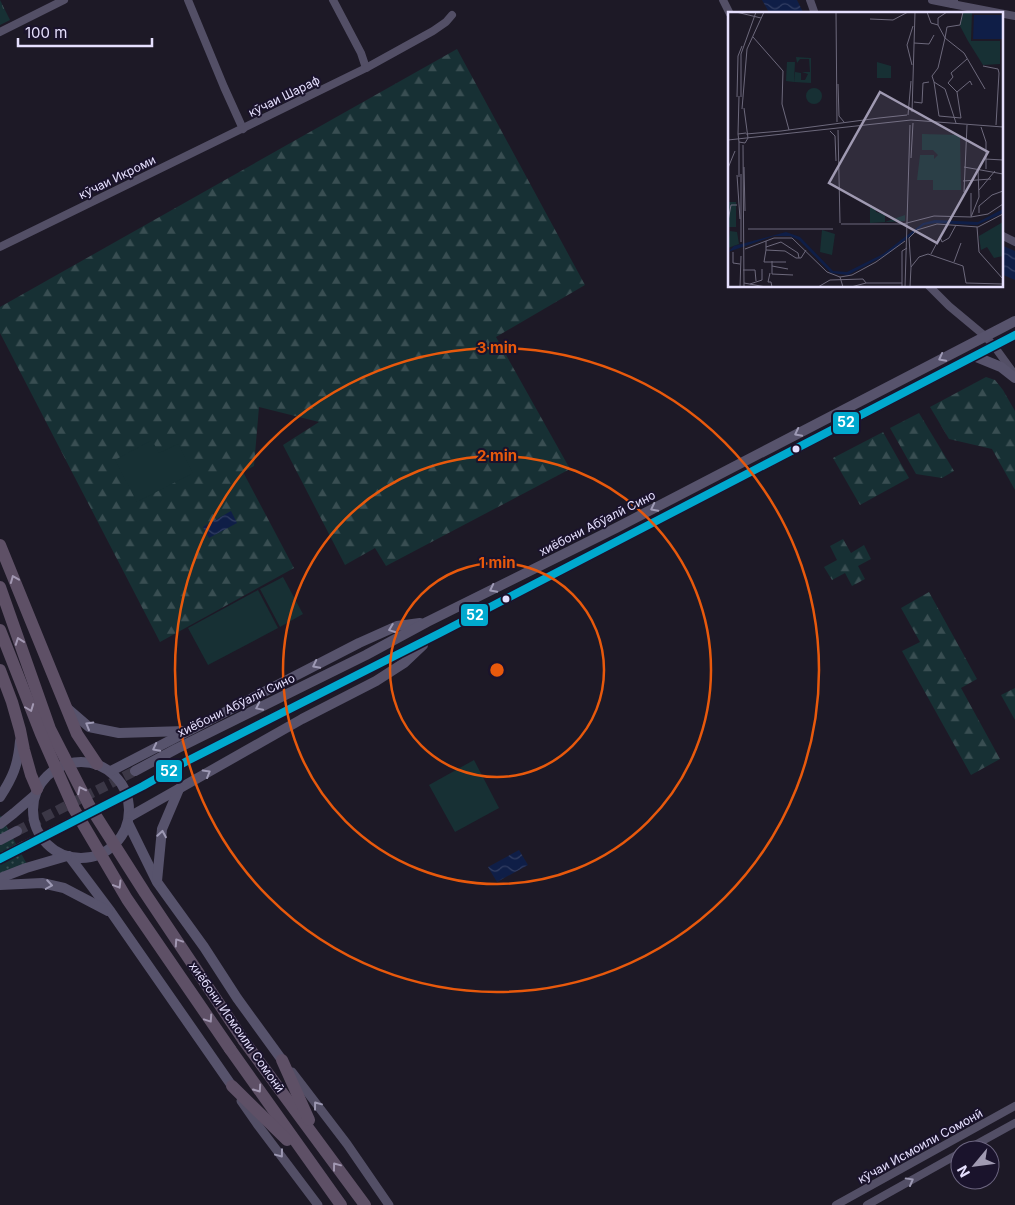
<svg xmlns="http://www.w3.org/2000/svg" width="1015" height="1205" viewBox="0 0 1015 1205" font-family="Inter,sans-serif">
<defs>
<pattern id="grass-tufts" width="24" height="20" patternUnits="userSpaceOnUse" patternTransform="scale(1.25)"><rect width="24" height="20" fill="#173034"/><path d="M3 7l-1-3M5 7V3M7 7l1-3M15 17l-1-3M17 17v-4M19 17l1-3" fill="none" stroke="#394e52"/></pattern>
<pattern id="forest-firs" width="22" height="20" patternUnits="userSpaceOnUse" patternTransform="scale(1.25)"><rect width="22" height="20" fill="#173034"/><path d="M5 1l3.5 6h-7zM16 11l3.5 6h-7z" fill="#394e52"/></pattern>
<pattern id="park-dots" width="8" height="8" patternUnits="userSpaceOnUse" patternTransform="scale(1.25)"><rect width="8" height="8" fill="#173034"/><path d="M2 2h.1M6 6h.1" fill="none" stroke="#394e52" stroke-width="1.8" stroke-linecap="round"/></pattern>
<pattern id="water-waves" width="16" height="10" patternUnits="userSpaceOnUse" patternTransform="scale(1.25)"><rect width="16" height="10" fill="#0f1e47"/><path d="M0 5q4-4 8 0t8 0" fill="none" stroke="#323e63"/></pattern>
</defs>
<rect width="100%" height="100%" fill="#1d1926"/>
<!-- grass -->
<polygon fill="url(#grass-tufts)" points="0,0 10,20 0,25"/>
<!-- forest -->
<g fill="url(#forest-firs)">
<polygon points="457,49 585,285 496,337 570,469 386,566 375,548 345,565 283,445 319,422 259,407 254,466 243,472 294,568 160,642 0,333 0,307"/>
<polygon points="986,377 995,380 1003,390 1015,411 1015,490 992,449 949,439 930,407"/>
<polygon points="919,413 954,471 942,478 916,474 890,428"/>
<polygon points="883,432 909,478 860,505 833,458"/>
<polygon points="843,539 851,553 864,545 871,559 858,566 865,579 852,586 845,573 832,580 824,567 837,560 830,546"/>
<polygon points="929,592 977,679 961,688 1000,759 971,775 902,651 920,642 901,608"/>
<polygon points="1015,688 1015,720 1001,695"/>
</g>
<!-- park -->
<polygon fill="url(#park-dots)" points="0,816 1,816 29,868 0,883"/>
<!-- pitch -->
<g fill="#173034">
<polygon points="152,440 159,453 178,444 193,473 137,502 115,460"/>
<polygon points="283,577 303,614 280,627 260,589"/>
<polygon points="258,590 278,628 208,665 188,628"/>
<polygon points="474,760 499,808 455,832 429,785"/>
</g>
<!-- water -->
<g fill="url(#water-waves)">
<polygon points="762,0 797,0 804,14 770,14"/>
<polygon points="1001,245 1015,251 1015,280 1001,274"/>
<polygon points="231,511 237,523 209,538 203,527"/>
<polygon points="519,850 528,865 497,882 488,867"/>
</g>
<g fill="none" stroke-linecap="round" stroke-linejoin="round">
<!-- secondary-tunnel -->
<g stroke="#3b3746" stroke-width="10" stroke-dasharray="10 5" stroke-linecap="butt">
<polyline points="17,831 135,771"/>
<polyline points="24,846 143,786"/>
</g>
<!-- minor -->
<g stroke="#534f66" stroke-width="8">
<polyline points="188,0 224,87 243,129"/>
<polyline points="333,0 361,53 366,68"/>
<polyline points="723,0 730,14"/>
<polyline points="810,0 815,14"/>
<polyline points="932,0 952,4"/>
<polyline points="954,0 952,4 1015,16"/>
<polyline points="0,32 64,0"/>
<polyline points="1001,235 1015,242"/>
<polyline points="0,247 366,68 433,31 446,22 452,15"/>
<polyline points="929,286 949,306 985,336 994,346 1015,375"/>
<polyline points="966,1150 1015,1123"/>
<polyline points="836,1205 1015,1106"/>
<polyline points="867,1205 960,1153"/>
</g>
<!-- tertiary -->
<g stroke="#534f66" stroke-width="9">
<polyline points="292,1072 347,1144 389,1205"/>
<polyline points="241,1101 257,1124 318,1205"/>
</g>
<!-- secondary -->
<g stroke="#57536c" stroke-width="10">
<polyline points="974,356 1001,367 1015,378"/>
<polyline points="67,708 89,727 119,733 185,731"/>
<circle cx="81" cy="810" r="48"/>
<polyline points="111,771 359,643 397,626 420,623"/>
<polyline points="135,771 176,749 366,655 427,622 616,528 1015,321"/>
<polyline points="143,786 187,761 440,633 1015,335"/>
<path d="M0 797C13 777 18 765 20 741"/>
<polyline points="129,817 302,719 376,681 404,663 423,645"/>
<polyline points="128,823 157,882 204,947 237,998 282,1060"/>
<polyline points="0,824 14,813 35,795"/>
<polyline points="0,840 17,831"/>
<polyline points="69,856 111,912 232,1086"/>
<polyline points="0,859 24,846"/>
<polyline points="0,878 26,868 67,856"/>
<polyline points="157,881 162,829 179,789"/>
<polyline points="0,885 42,883 64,888 108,911"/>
</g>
<!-- trunk -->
<g stroke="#5e5066" stroke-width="12">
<polyline points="0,545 77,734 97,764"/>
<polyline points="0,670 12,702 20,730 24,750 31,775 37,789"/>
<polyline points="244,1041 365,1205"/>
<polyline points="230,1049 341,1205"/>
<polyline points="282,1060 309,1120"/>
<polyline points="232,1086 287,1140"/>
</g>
<!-- trunk-bridge -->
<g stroke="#5e5066" stroke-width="12">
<polyline points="0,587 50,729 89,805 145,893 244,1041"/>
<polyline points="0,630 41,734 74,809 127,899 230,1049"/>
</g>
<!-- bus-1 casing -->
<g stroke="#1a132c" stroke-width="11">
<polyline id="bus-1" points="0,859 143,786 187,761 440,633 1015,335"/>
</g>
<!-- bus-1 -->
<use href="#bus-1" stroke="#00a9ce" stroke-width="8"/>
</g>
<!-- one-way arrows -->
<defs><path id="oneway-chevron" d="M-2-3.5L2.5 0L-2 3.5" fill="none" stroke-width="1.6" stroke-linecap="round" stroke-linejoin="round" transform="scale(1.25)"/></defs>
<g stroke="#9e9ab5">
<use href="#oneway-chevron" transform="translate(942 358) rotate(152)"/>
<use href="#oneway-chevron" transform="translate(798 433) rotate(153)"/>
<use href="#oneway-chevron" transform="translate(654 508) rotate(153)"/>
<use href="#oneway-chevron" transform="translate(493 589) rotate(153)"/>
<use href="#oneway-chevron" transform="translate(392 629) rotate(159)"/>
<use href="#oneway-chevron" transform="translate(316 665) rotate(153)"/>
<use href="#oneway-chevron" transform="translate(259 707) rotate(154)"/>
<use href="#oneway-chevron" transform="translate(89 725) rotate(-150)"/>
<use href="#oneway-chevron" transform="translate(156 748) rotate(153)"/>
<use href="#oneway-chevron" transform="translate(207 773) rotate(-30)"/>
<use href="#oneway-chevron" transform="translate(162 834) rotate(-81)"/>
<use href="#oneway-chevron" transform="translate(49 885) rotate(9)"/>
</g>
<g stroke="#a298b2">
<use href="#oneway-chevron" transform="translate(14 579) rotate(-112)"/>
<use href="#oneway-chevron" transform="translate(19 641) rotate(-110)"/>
<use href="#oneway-chevron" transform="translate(30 708) rotate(69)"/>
<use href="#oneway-chevron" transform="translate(81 790) rotate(-117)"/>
<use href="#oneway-chevron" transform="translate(118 885) rotate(59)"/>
<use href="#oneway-chevron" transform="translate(178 942) rotate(-124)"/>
<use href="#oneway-chevron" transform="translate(209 1019) rotate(56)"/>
<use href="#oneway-chevron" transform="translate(258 1089) rotate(55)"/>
<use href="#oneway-chevron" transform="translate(336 1166) rotate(-127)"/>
</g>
<g stroke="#9c98b2">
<use href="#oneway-chevron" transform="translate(317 1105) rotate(-127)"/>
<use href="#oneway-chevron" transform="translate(280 1154) rotate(53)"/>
<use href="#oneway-chevron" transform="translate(910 1181) rotate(-29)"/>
</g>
<!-- distance rings -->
<g fill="none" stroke="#e8590c" stroke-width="2.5">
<circle cx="497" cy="670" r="107"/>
<circle cx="497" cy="670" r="214"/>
<circle cx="497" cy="670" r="322"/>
</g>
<!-- markers -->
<g fill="#e6e0fe" stroke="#1a132c" stroke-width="2">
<circle cx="796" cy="449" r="4.5"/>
<circle cx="506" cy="599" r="4.5"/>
</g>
<g text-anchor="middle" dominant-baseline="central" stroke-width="4" stroke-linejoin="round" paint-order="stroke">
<!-- street labels -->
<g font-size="12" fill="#e6e0fe" stroke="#1a132c">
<text transform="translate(284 96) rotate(-26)">кӯчаи Шараф</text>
<text transform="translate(117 177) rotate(-26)">кӯчаи Икроми</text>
<text transform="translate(597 523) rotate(-27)">хиёбони Абӯалӣ Сино</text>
<text transform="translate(236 705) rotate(-26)">хиёбони Абӯалӣ Сино</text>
<text transform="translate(237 1027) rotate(55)">хиёбони Исмоили Сомонӣ</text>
<text transform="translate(920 1146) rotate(-29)">кӯчаи Исмоили Сомонӣ</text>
</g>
</g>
<!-- overview -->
<g transform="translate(728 12)">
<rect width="275" height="275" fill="#1d1926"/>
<path d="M240 29H272V52L255 53ZM275 210V244L266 246 259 235 253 238 251 224ZM94 218 107 222 104 243 92 240Z" fill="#173034"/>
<path d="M235 0H244L243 29H240L232 14ZM68 45 83 46V71L66 70 67 60 73 61V68H77L80 62 74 60H82L81 47H72L69 51ZM78 84a8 8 0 1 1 16 0a8 8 0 1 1-16 0ZM194 122 232 123 233 178H205V168H189L192 143H206V147L210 143 205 138H194ZM0 190H8V215H0ZM142 195H147L148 200 157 203V210L177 203V209L142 211ZM2 219 9 220 11 232 0 236Z" fill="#173034"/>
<path d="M149 50 163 54V66H149Z" fill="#173034"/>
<path d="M59 50H67L66 70 58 69Z" fill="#173034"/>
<path d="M246 3H275V27H245ZM275 197V201L249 213 207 211 196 213 160 242 120 263 103 261 71 228 62 224H46L0 240 6 234 58 220 72 225 105 259 119 260 155 242 195 211 207 208 250 210Z" fill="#0f1e47"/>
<path fill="none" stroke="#6d697c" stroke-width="1" d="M8 0 33 6M108 0 109 110M199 0 203 11 210 13M235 0 232 13 219 15 217 26 236 41 257 77M142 7 165 8 180 0M210 13 217 26 210 56 204 64 206 70 217 77 228 111M210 13V6L219 0M25 25 55 59 54 92 61 118M186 31 201 32 206 23M184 53 179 33 185 14M255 54 270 57 271 61 268 113M206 70 211 104 233 106 229 80 220 71 225 65 223 61 239 47M110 72 111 104 116 110M229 80 242 69 244 73M9 85 10 44 14 34M13 85V42L28 0M186 90 194 91 195 71 201 70M16 96 20 126 17 131 11 130 10 122 18 121M14 97 19 37 36 0M184 100 187 0M180 103 183 69M151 106 179 103M253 115 258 130V157M110 118 112 211M53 119 151 106M102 119 107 124 108 149M10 122 11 84M18 122 53 119M0 128 183 108 275 115M11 130V165M15 133 16 275M183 146 185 111M257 147 275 148M16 155 17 199M236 155 275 162M0 156 7 139M9 163 12 207M235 169 263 167M251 178 267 159M236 180 239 113M251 201V194L264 183 275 179M243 204V181M243 205 251 185 250 157M0 209 3 193H9M113 212H175L206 204 243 205 260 202 275 192M249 215 251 240 275 267M20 217H105M38 229V238L57 239 68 246H73L78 238M13 230V162M38 235 53 230 70 241 71 246M17 237 46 226H64L99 260 112 265 115 275M38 238 36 250H58M5 240V251L12 252M203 242 212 225 214 230 221 226 228 213M44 249V262L65 263M226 250 233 231M44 254 60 257M183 255 181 226 189 218 209 212 250 215 275 202M15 258H27L28 269M42 261 40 270H43L44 275M112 265 124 263 148 250 177 229M16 271 38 275M22 272 34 268V257M12 275 13 244M90 275 102 268 135 267 138 271M123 275 138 271H174M174 275V239L179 236M177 275 182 113M182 275 183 255 191 245 200 242 235 254 238 271 275 272"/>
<path fill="#a09ab2" fill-opacity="0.15" stroke="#a09ab2" stroke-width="2.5" d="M152 80 260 140 209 231 101 171Z"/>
<rect width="275" height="275" fill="none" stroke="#e6e0fe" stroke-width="2.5"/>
</g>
<circle cx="497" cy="670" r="8" fill="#e8590c" stroke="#1a132c" stroke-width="2.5"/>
<g font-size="15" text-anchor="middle" font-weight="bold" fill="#e8590c" stroke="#1a132c" stroke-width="4" stroke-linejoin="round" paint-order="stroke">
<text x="497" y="353">3 min</text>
<text x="497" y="461">2 min</text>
<text x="497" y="568">1 min</text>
</g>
<g stroke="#1a132c" stroke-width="2">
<rect x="832" y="411" width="28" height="24" rx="5" fill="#00a9ce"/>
<rect x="460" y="603" width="29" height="24" rx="5" fill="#00a9ce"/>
<rect x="155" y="759" width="28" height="24" rx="5" fill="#00a9ce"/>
</g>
<g font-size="14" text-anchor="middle" font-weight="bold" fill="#fff">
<text x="846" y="427">52</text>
<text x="475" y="620">52</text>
<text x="169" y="776">52</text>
</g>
<!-- north arrow -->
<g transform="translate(975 1165) rotate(241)"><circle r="24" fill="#1a132c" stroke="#6c6580"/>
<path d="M0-4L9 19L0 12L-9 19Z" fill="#a09ab2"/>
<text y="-8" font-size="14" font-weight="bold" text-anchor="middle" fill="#e6e0fe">N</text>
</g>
<!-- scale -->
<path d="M18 38v8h134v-8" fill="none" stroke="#e6e0fe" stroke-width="2.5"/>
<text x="25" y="38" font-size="15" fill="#e6e0fe" stroke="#1a132c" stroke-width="4" paint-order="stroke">100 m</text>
</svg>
